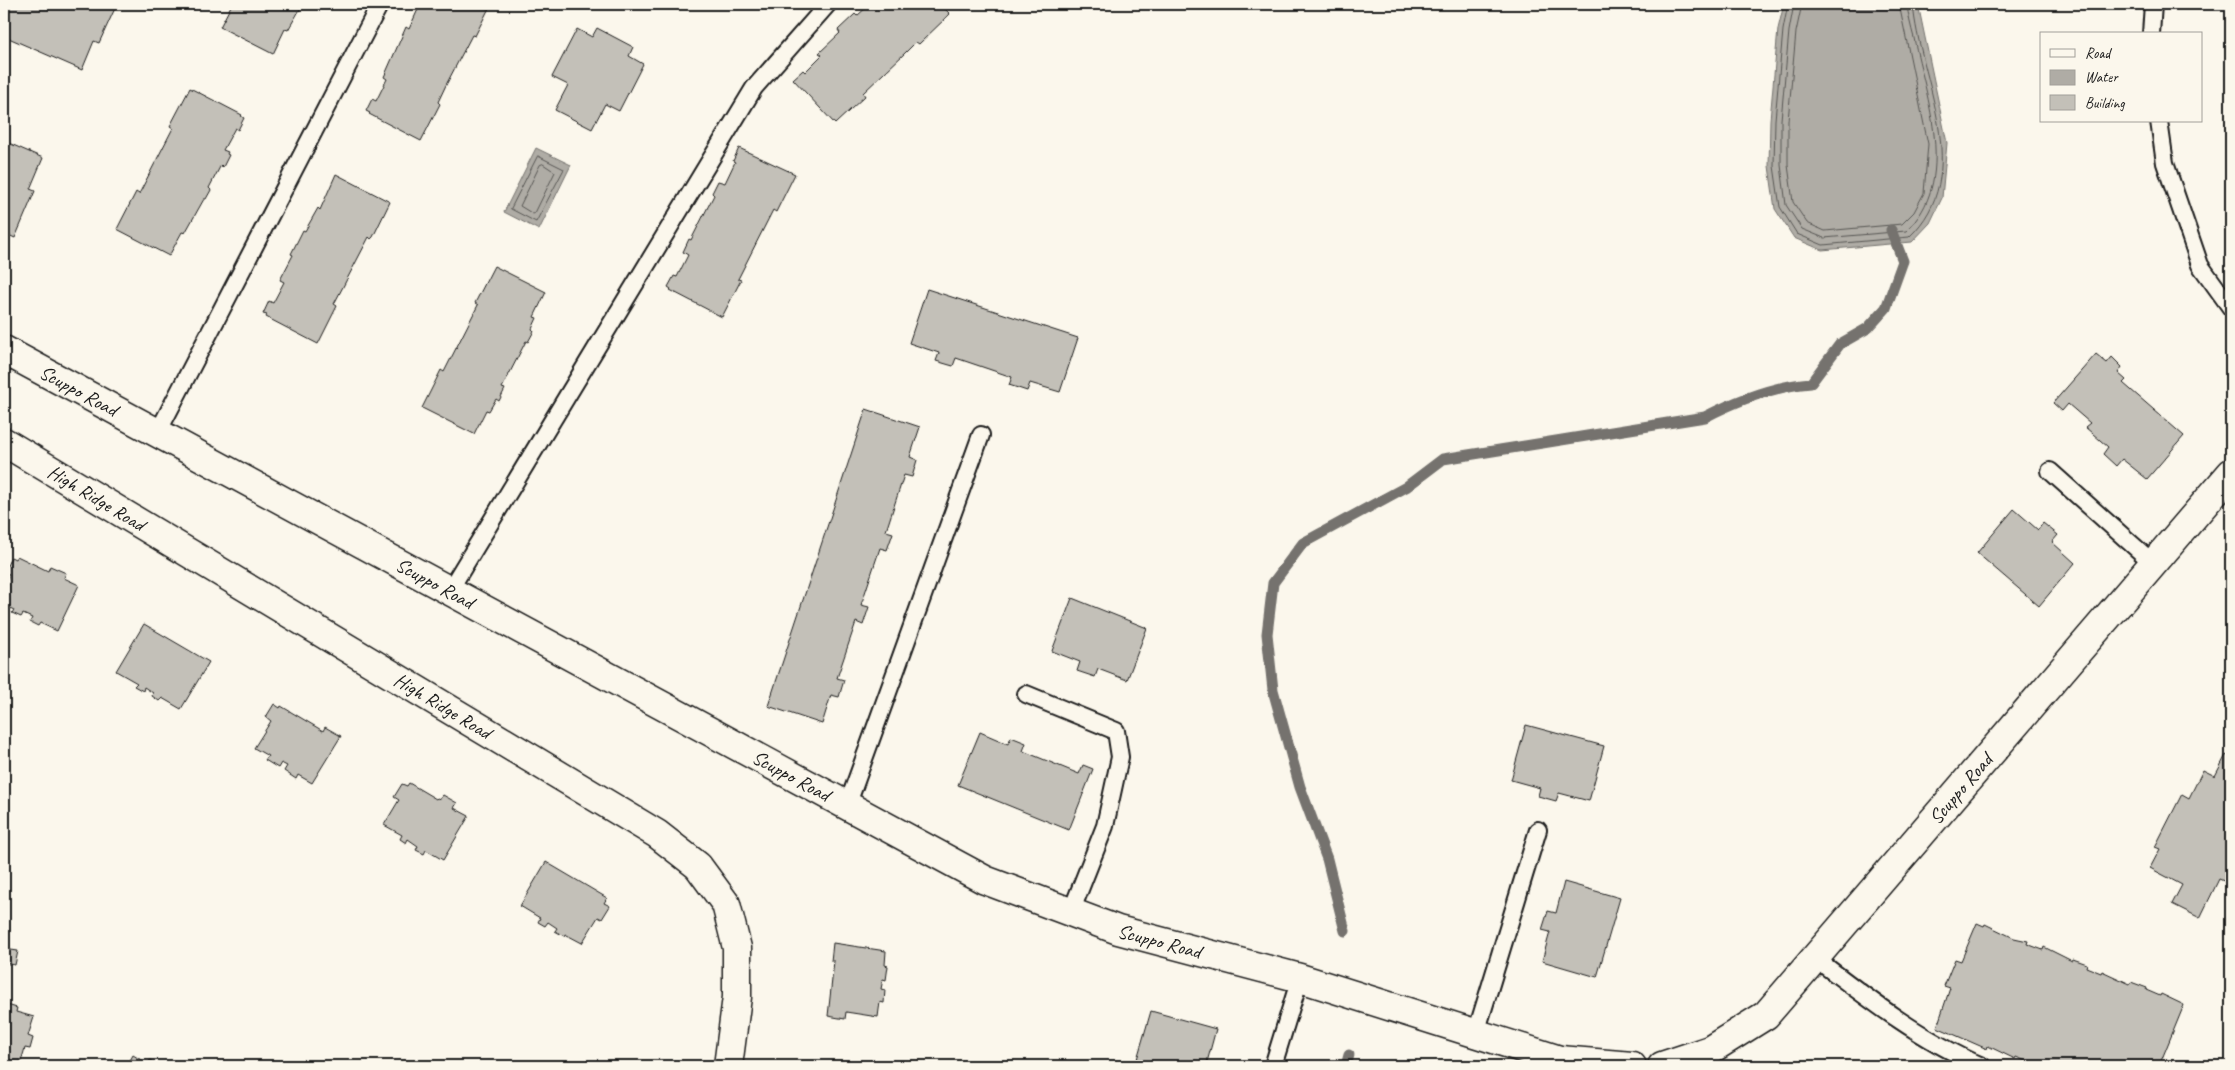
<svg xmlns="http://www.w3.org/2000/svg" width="2235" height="1070" viewBox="0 0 2235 1070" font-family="Caveat,sans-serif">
<rect width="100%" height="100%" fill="#fbf7ec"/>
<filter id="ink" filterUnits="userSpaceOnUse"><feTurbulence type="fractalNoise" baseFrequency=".02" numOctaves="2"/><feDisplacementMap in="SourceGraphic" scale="10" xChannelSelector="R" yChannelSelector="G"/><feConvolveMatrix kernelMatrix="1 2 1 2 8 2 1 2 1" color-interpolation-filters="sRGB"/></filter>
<g filter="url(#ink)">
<!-- water -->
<g fill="#afaca5" stroke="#74726e">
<polygon points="1784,4 1918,4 1947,143 1942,198 1930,223 1912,242 1822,250 1794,238 1775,209 1769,166 1770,120 1778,29"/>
<polygon points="536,148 571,165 539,230 504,212"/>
</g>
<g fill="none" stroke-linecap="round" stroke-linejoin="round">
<!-- shore -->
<g stroke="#575653" stroke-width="1">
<path d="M1788 4 1783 30 1775 120 1774 166 1780 207 1797 234 1823 245 1909 237C1976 174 1919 79 1913 4"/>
<path d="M1794 4 1789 31 1781 120V165L1786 205 1802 229 1824 238 1906 231C1959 181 1926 98 1914 38 1911 27 1908 15 1907 4"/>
<polyline points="1802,4 1796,32 1788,121 1788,165 1793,202 1807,223 1825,231 1902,224 1914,212 1924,193 1928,144 1899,4"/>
<polygon points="538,156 564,169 536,222 511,209"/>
<polygon points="543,164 555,172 535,213 533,214 520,206 540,165"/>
</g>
<!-- stream -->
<g stroke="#74726e" stroke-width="11">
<path d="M1345 931 1327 859 1300 787 1273 690 1267 634 1273 583 1303 543 1406 487 1443 459 1705 417C1738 400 1774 386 1811 383L1840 344 1868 328 1886 308 1903 261 1891 230"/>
<polyline points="1346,1066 1349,1055"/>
</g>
</g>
<!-- building -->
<g fill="#c3c0b8" stroke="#1c1c1c">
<polygon points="4,4 117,4 99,43 94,41 82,70 4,36"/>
<polygon points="232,4 303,4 288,30 285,29 273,54 220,27"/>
<polygon points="425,4 491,4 475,36 472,35 446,85 438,102 440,104 421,141 369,114 370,113 366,111 372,99 376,101 387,79 384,77 406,27 409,29 420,5 424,7"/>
<polygon points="870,4 940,4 950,14 919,44 916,42 905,53 863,93 865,96 835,124 793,79 803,70 805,72 822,55 819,53 840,33 838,30 855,14 857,16"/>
<polygon points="597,28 633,47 629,56 643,64 619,111 605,104 592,129 555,110 568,85 552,77 577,29 592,37"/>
<polygon points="190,88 242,115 241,116 244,118 238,130 235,128 223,150 228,152 227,154 229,155 223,167 221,165 209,188 211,190 206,199 204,199 185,233 182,232 169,256 117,229 136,192 139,194 173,128 170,126"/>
<polygon points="4,141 43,158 30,189 35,191 15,238 4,233"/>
<polygon points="739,148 795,174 776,212 773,210 738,279 741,280 722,317 670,290 671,289 668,287 674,276 677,277 688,255 683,252 689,239 691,240 714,195 712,193 718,181 725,183 735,162 733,161"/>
<polygon points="336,174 390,202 373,237 371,239 369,237 334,304 337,306 318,344 266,317 267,315 263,314 269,301 273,303 284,282 280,280 293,255 291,254 303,230 305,231 318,208 320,210"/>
<polygon points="494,266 546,292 534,317 537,318 532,329 534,331 528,342 526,341 502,388 505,389 499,401 496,399 489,411 486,410 474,434 422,408 441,370 444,372 478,305 475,303"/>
<polygon points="927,289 1078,338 1060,392 1030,383 1027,391 1009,385 1012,377 956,358 953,366 936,361 939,353 909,343"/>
<polygon points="2096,354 2107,363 2112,357 2122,367 2118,373 2126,380 2123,383 2184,436 2147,479 2122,459 2116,466 2103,454 2108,447 2085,427 2090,423 2068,404 2062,411 2053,403"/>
<polygon points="866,409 920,427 910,457 917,460 912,477 904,475 886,531 893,533 887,550 880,548 861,605 869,607 863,625 856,622 837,678 844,680 839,697 831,695 822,724 768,706"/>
<polygon points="2014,509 2038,530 2043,523 2058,535 2052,542 2075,563 2039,606 1977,553"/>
<polygon points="17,556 48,571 50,566 66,573 64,578 79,585 57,631 40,623 38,626 30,622 32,618 23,614 21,617 12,613 14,610 4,605 4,585 9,574 4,572 11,557 15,559"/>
<polygon points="1072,598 1147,628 1127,680 1098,669 1095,677 1077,671 1080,662 1052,651"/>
<polygon points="144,624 209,662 181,709 162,698 159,701 152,696 153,693 144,687 143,691 134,686 137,683 116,671"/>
<polygon points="274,704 280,708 281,706 323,731 325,727 341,736 312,783 298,775 296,779 284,771 287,766 281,763 278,768 265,760 268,756 254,748 271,721 266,717"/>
<polygon points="1526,725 1604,746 1589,801 1559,793 1556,801 1538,796 1540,788 1511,780"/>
<polygon points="980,732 1008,744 1011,737 1026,743 1023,751 1079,774 1083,765 1093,769 1069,830 958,785"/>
<polygon points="2226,755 2231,758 2231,884 2219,879 2200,918 2172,904 2182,885 2150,868 2160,849 2155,847 2182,794 2189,798 2203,770 2215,776"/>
<polygon points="409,783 436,799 437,798 440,799 443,795 457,803 454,808 469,816 443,860 426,850 424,854 416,850 418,846 408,839 406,843 400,839 402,835 384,825 399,800 394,797 402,784 407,786"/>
<polygon points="546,862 607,898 604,903 610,906 602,919 598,917 582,943 565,934 564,936 555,931 557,928 548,922 545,926 538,922 540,918 520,906"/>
<polygon points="1564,882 1620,898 1597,977 1542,961 1550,932 1542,930 1548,911 1556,913"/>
<polygon points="1977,923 1984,926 1985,924 2014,938 2028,941 2027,944 2043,950 2044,947 2072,961 2073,959 2087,964 2086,967 2101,973 2102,971 2130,984 2131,982 2147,988 2146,990 2160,996 2161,994 2184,1005 2159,1066 2032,1066 2033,1064 2016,1057 2015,1059 1988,1046 1987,1049 1937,1027 1950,988 1944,986 1955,959 1961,961"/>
<polygon points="833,943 886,951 885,965 888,966 886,980 883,979 881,989 885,990 884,1003 880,1002 878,1017 846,1012 845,1019 828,1016 834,961 831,961"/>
<polygon points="4,949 18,951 15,965 4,963"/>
<polygon points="7,1005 17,1008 16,1012 34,1017 28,1036 33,1038 30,1049 25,1048 20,1065 4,1060 4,1008 6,1009"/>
<polygon points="1151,1011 1216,1029 1206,1066 1135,1066"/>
<polygon points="133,1055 148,1064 150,1060 159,1065 158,1066 127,1066"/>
</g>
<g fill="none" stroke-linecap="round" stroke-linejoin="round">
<!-- lane casing -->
<g stroke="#1c1c1c" stroke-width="20">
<g id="lane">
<polyline points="2151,34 2153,4"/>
<polyline points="2159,121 2165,163 2200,265 2231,308"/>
<polyline points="157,434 380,4"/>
<polyline points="2050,471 2154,564"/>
<polyline points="449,591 754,88 828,4"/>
<polyline points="1026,694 1116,731 1120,757 1105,826 1071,912"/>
<polyline points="847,806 981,435"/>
<path d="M1815 958C1867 998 1921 1040 1982 1066"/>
<polyline points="1476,1033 1538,830"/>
<polyline points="1273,1066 1300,978"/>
</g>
</g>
<!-- street casing -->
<g stroke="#1c1c1c" stroke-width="31">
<g id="street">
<path id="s1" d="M4 350 985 880 1118 930 1300 978 1560 1060 1632 1066"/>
<path id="s2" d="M4 442 657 834 698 866 726 904 737 948V997L728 1066"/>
<path id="s3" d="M1662 1066 1710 1050 1766 1015 2231 473"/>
</g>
</g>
<!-- lane -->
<use href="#lane" stroke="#fbf7ec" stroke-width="16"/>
<!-- street -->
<use href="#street" stroke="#fbf7ec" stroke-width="28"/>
</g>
</g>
<g text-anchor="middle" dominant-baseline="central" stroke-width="4.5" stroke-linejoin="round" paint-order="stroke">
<!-- street labels -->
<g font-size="20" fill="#1c1c1c" stroke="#fbf7ec">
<text stroke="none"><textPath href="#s1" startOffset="85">Scuppo Road</textPath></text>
<text stroke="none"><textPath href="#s2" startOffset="108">High Ridge Road</textPath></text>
<text stroke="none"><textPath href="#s1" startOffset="490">Scuppo Road</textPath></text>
<text stroke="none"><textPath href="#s2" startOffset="512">High Ridge Road</textPath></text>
<text stroke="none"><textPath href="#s1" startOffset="895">Scuppo Road</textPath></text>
<text stroke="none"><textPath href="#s3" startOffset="415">Scuppo Road</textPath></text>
<text stroke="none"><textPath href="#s1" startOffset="1300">Scuppo Road</textPath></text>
</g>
</g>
<!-- margin -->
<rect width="2235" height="1070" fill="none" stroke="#fbf7ec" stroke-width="20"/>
<rect x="10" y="10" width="2215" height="1050" fill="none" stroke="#1c1c1c" stroke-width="2" filter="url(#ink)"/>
<!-- legend -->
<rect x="2040" y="32" width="162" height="90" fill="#fbf7ec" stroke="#a29f99"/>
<rect x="2050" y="49" width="25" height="8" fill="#fbf7ec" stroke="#a29f99"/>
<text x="2085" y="58" font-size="15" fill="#1c1c1c">Road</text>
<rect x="2050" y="70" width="25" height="15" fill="#afaca5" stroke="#a29f99"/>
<text x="2085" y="82" font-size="15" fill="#1c1c1c">Water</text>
<rect x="2050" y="95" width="25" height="15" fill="#c3c0b8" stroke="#a29f99"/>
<text x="2085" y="108" font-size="15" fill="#1c1c1c">Building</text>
</svg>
